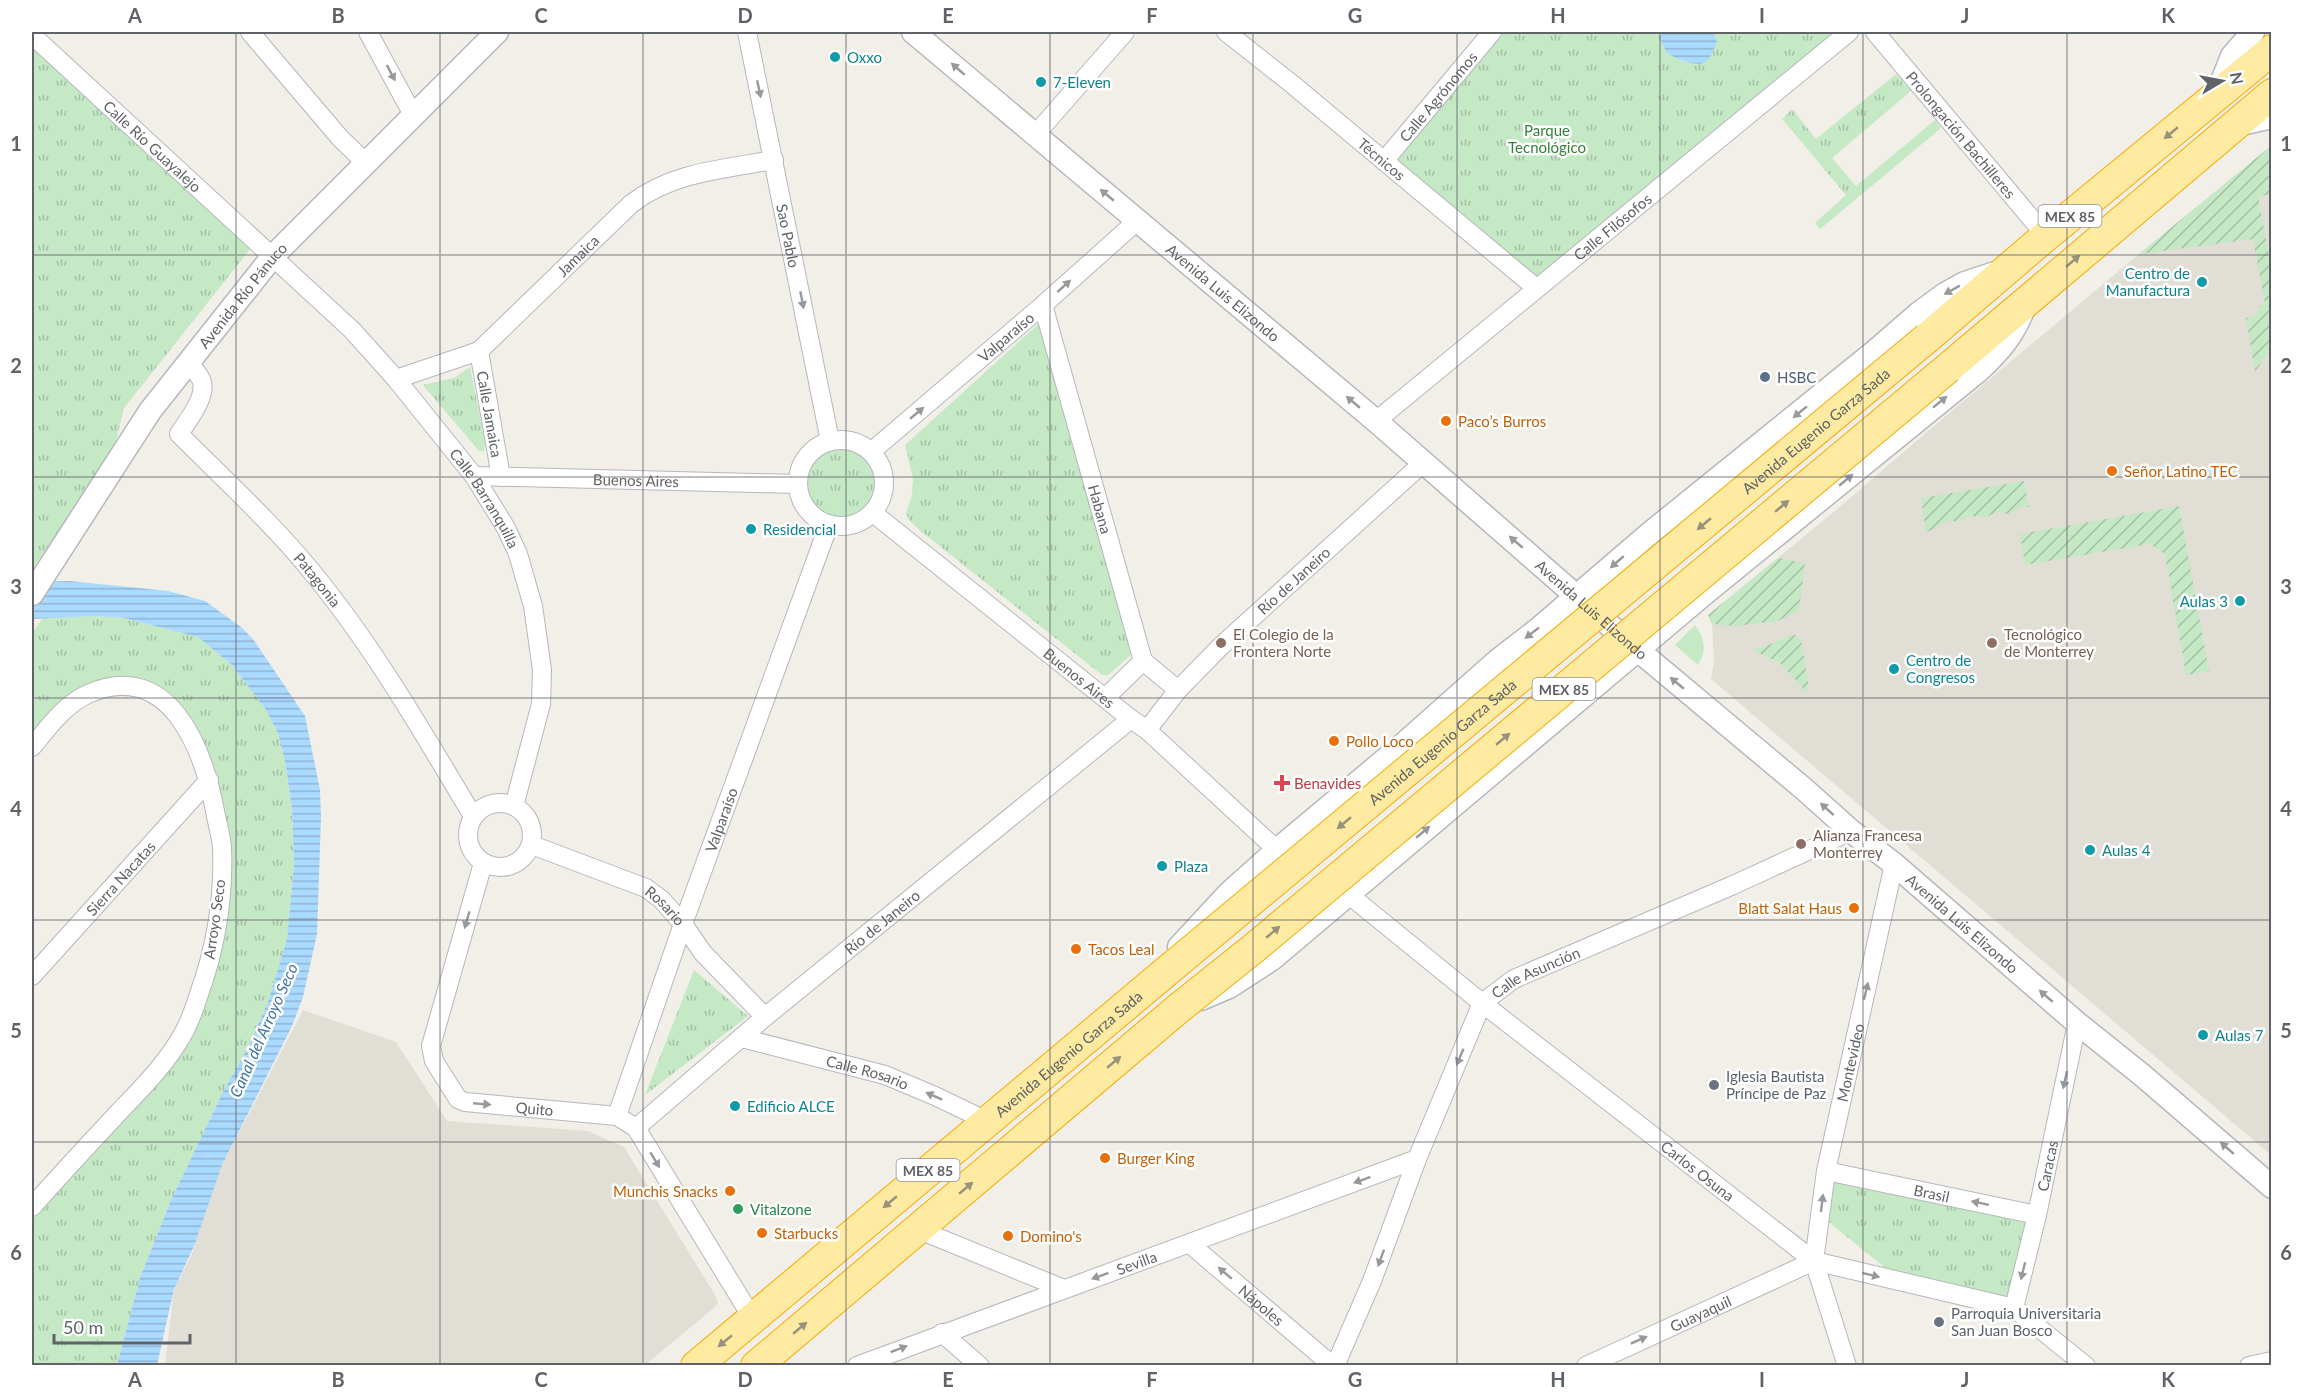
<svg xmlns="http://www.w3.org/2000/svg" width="2303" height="1397" viewBox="0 0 2303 1397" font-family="Lato,sans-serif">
<defs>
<pattern id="park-tufts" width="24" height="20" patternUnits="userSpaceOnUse" patternTransform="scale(1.5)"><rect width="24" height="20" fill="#c5e8c5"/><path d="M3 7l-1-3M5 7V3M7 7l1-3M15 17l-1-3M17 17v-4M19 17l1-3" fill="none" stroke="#a3c0a4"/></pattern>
<pattern id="garden-furrows" width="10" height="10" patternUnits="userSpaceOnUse" patternTransform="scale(1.5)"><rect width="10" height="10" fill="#c5e8c5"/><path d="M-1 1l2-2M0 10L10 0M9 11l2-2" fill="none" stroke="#a3c0a4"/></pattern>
<pattern id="water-rules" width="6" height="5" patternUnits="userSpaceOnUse" patternTransform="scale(1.5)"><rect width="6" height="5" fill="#aadaff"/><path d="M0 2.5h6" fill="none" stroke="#8eb4d2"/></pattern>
</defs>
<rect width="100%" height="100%" fill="#f1efe8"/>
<!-- education -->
<g fill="#e1ded6">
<polygon points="2271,146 2271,1155 1711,679 1714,662 1712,624 1708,615 1835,511 1935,425 2139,254"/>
<polygon points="303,1010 396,1042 447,1121 588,1131 624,1147 715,1295 718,1302 715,1307 645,1365 165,1366 174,1289 192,1254 222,1165"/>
</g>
<!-- grass -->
<path fill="#c5e8c5" d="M1695 625C1705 638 1707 651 1698 665L1675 645Z"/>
<!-- park -->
<g fill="url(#park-tufts)">
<polygon points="32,32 251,248 124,408 113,453 32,570"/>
<polygon points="1497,32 1850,32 1533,286 1386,162"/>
<polygon points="1896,74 1911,91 1832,158 1856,186 1935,120 1941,128 1820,229 1815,223 1846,195 1782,119 1792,109 1816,139"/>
<polygon points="1045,318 1131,652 1130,656 1108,675 1102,675 922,532 909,520 906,513 912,495 913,479 905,445"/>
<polygon points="470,367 485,443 484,451 479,451 423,385 454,378"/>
<circle cx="841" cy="483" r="43"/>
<polygon points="95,616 124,618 198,637 232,665 266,710 278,733 285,761 292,808 294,864 287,939 268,1002 246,1051 224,1090 171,1200 140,1278 117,1365 32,1365 32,1207 184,1033 214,943 213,799 165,702 104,689 32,746 32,633 43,618"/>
<polygon points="694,970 748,1016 645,1095"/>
<polygon points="1826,1171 2037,1215 2014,1308 1904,1283 1820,1215"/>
</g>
<!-- garden -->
<g fill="url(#garden-furrows)">
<polygon points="2271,146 2271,194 2258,197 2271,266 2272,347 2255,372 2246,318 2254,316 2259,310 2259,306 2265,304 2253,239 2139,254"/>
<polygon points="2024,481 2029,507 2021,507 2008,514 1997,512 1986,517 1971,516 1958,522 1949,520 1932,530 1926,532 1921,498"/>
<polygon points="2179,506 2209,671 2186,675 2165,554 2150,544 2025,565 2020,534"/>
<polygon points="1778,558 1805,563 1799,611 1777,621 1736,626 1712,624 1708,615"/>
<polygon points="1790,635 1795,635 1801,640 1809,688 1806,691 1780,663 1753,650 1771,644"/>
</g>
<!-- water -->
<g fill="url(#water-rules)">
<path d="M1662 32H1713L1717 42C1714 48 1712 55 1708 60 1699 70 1676 58 1667 53L1660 39Z"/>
<polygon points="70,581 168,591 205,601 241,627 253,639 305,716 320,790 321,817 317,934 303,997 292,1026 222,1165 195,1244 174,1289 157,1365 117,1365 140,1278 171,1200 224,1090 246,1051 268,1002 287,939 294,864 292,808 285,761 278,733 266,710 232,665 198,637 124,618 95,616 32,619 32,582"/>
</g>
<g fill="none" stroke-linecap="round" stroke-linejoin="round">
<!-- minor casing -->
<g stroke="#b5b8bc" stroke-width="20">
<g id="minor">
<polyline points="250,32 340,138 366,163"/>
<polyline points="368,32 413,115"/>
<path id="s1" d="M747 32 830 441"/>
<path id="s2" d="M1226 32 1292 84 1536 288"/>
<path id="s3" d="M1875 32 2046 236"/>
<path id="s4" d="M32 35 352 330 396 379 474 476 506 528 518 554 533 606 542 670 541 704 514 806"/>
<polyline points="1035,135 1125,32"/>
<path id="s5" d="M1384 161 1492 32"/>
<path id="s6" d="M1043 305 1143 661 1105 698"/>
<path id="s7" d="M479 351 501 477"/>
<path id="s8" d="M188 362C193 368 200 375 202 382 206 399 187 421 179 434 224 479 272 523 312 572 374 647 423 733 473 816"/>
<path id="s9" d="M396 379 479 351 631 204C672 172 724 169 774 160"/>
<path id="s10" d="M1376 421 1849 32"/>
<circle cx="841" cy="483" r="43"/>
<path id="s11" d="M872 451 1043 305 1137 221"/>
<path id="s12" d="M474 476 798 484"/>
<path id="s13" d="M873 513 1131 719 1147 730 1277 850"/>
<polyline points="1143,661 1178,690"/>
<path id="s14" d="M1147 730 1178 690 1221 646 1423 463"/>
<path d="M32 747C48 728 64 705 88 694 169 658 203 748 215 811 217 823 221 835 222 847 224 897 216 947 199 994 195 1007 190 1021 184 1032 168 1062 141 1089 118 1113 89 1144 60 1175 32 1207"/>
<circle cx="500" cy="835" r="32"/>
<path id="s15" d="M532 845 646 888 662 900 683 924 703 953 765 1017"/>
<path id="s16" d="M483 863 431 1046 434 1061 458 1099 465 1102 617 1116 636 1128 753 1319"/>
<path id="s17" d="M1348 894 1482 1003 1814 1261 2014 1308 2086 1366"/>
<path id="s18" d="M32 976 209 780"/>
<path id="s19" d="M742 1038 885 1075 935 1096 987 1121"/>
<path id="s20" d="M617 1116 683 924 829 524"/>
<path id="s21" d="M636 1128 765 1017 1131 719"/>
<path id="s22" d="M1826 1171 2037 1215"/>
<polyline points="917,1229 1064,1289"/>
<path id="s23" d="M1190 1244 1333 1366"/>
<path id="s24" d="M2014 1308 2037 1215 2077 1023"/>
<polyline points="942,1333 980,1366"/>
<path id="s25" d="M857 1366 1417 1159"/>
<path id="s26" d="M1335 1366 1372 1281 1417 1159 1482 1003 1514 979 1731 886 1851 831"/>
<path id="s27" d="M1586 1366 1814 1261"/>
<path id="s28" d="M1847 1366 1814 1261 1826 1171 1894 864"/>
<polyline points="2249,1366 2272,1361"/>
</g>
</g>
<!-- tertiary casing -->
<g stroke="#b5b8bc" stroke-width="25">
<g id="tertiary">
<path id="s29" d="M913 32 1376 421 1639 651 1804 789 1851 831 1894 864 2077 1023 2142 1075 2272 1187"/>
<polyline points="2217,94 2232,56 2253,32"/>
<polyline points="2236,125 2272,117"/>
<path id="s30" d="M32 594 150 411 273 256 497 32"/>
<polyline points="1179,947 1229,893 1277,850 1399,748 1497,661 1537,630 1649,534 1874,352 1919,313 1945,294 1965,283 2001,271"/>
<path d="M1201 999 1229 987 1272 959 1704 594 1977 372C1999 352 2015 334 2025 305"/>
</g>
</g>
<!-- trunk casing -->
<g stroke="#f9ab00" stroke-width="32">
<g id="trunk">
<polyline points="1927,338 2046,236 2272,50"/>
<polyline points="1948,368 2272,94"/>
<path id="s31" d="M696 1366 1161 976"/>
<polyline points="756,1366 1179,1008"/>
</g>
</g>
<!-- minor -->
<use href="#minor" stroke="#fff" stroke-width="18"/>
<!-- tertiary -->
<use href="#tertiary" stroke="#fff" stroke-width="22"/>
<!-- trunk -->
<use href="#trunk" stroke="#feeaa1" stroke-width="30"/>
<!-- trunk-bridge casing -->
<g stroke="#f9ab00" stroke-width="32" stroke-linecap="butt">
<g id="trunk-bridge">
<path id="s32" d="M1161 976 1927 338"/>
<polyline points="1179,1008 1254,948 1948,368"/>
</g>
</g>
<!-- trunk-bridge -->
<use href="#trunk-bridge" stroke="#feeaa1" stroke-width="30"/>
</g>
<!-- one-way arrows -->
<defs><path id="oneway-solid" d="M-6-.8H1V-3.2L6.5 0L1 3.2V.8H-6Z" transform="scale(1.5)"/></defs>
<g fill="#979a9d">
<use href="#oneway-solid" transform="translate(958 69) rotate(-139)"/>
<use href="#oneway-solid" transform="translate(391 73) rotate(62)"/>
<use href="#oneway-solid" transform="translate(759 89) rotate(78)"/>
<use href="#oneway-solid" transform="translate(1107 195) rotate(-140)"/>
<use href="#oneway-solid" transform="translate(1064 286) rotate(-42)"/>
<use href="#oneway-solid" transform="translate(1952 290) rotate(151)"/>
<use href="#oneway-solid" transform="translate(802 300) rotate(79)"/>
<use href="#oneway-solid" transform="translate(1353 402) rotate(-140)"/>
<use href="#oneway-solid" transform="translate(1940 402) rotate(-39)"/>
<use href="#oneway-solid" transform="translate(1800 412) rotate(141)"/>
<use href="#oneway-solid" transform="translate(917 413) rotate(-40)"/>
<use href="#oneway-solid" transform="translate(1846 480) rotate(-40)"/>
<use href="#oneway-solid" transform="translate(1516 542) rotate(-139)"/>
<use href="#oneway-solid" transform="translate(1617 562) rotate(139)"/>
<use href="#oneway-solid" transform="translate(1532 633) rotate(142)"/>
<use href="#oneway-solid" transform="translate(1677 683) rotate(-140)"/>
<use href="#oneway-solid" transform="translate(1827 809) rotate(-138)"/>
<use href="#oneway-solid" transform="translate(1423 832) rotate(-40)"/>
<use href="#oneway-solid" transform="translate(467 920) rotate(106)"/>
<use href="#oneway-solid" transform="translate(1866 991) rotate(-77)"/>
<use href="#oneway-solid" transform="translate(2046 996) rotate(-139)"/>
<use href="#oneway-solid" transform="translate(1460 1057) rotate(113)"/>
<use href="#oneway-solid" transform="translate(2065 1080) rotate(102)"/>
<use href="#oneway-solid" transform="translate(934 1096) rotate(-156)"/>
<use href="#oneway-solid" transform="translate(482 1104) rotate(5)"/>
<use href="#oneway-solid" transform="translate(2227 1148) rotate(-139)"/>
<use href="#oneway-solid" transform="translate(655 1160) rotate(59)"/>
<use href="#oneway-solid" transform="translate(1362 1180) rotate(160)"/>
<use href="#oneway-solid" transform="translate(1822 1203) rotate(-83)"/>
<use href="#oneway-solid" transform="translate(1980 1203) rotate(-168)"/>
<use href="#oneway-solid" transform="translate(1381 1258) rotate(110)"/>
<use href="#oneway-solid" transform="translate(2023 1271) rotate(104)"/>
<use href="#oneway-solid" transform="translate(1225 1273) rotate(-139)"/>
<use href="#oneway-solid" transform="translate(1871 1275) rotate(14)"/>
<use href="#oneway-solid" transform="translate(1100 1276) rotate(160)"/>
<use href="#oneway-solid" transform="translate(1639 1340) rotate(-24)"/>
<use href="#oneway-solid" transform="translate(899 1349) rotate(-21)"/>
</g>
<g fill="#97927c">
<use href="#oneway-solid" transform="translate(2171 133) rotate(140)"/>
<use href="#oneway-solid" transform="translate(2073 261) rotate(-40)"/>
<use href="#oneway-solid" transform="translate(1782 506) rotate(-40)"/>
<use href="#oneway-solid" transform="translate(1704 524) rotate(140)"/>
<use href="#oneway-solid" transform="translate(1503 739) rotate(-40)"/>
<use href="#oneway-solid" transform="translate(1344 823) rotate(140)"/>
<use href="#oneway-solid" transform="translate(1273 932) rotate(-40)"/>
<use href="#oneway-solid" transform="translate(1114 1062) rotate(-40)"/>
<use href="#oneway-solid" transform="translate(966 1188) rotate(-40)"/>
<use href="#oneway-solid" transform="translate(890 1202) rotate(140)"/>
<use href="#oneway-solid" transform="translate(800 1328) rotate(-40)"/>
<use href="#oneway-solid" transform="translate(725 1341) rotate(141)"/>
</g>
<!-- grid -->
<path fill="none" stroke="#5f6368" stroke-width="1.5" stroke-opacity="0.55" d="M236 32V1366M440 32V1366M643 32V1366M846 32V1366M1050 32V1366M1253 32V1366M1457 32V1366M1660 32V1366M1863 32V1366M2067 32V1366M32 255H2272M32 477H2272M32 698H2272M32 920H2272M32 1142H2272"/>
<!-- markers -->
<g fill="#0f9aa8" stroke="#fff" stroke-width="2">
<circle cx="835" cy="57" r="6"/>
<circle cx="1041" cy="82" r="6"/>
<circle cx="2202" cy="282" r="6"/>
<circle cx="751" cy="529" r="6"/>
<circle cx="2240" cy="601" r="6"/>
<circle cx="1894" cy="669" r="6"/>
<circle cx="2090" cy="850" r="6"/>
<circle cx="1162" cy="866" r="6"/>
<circle cx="2203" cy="1035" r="6"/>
<circle cx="735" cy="1106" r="6"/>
</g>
<circle fill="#5c6f8a" stroke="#fff" stroke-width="2" cx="1765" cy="377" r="6"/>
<g fill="#e8710a" stroke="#fff" stroke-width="2">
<circle cx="1446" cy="421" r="6"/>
<circle cx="2112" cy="471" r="6"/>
<circle cx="1334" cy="741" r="6"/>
<circle cx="1854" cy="908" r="6"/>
<circle cx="1076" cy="949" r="6"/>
<circle cx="1105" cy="1158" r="6"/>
<circle cx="730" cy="1191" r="6"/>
<circle cx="762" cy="1233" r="6"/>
<circle cx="1008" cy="1236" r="6"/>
</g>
<g fill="#8d6e63" stroke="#fff" stroke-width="2">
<circle cx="1221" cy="643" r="6"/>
<circle cx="1992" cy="643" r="6"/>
<circle cx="1801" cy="844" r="6"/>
</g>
<path fill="#e0444e" stroke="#fff" stroke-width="2" d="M1279 774h6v6h6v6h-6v6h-6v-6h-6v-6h6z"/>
<g fill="#6b7280" stroke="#fff" stroke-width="2">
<circle cx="1714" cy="1085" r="6"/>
<circle cx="1939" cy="1322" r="6"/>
</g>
<circle fill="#2e9e5b" stroke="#fff" stroke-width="2" cx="738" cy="1209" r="6"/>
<g text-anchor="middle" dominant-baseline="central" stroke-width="5" stroke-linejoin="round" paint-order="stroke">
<!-- shield labels -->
<g fill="#fff" stroke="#8f9295" stroke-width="1.5">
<rect x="2038.5" y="205" width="63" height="22" rx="4.5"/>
<rect x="1532.5" y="678" width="63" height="22" rx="4.5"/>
<rect x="896.5" y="1159" width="63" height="22" rx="4.5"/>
</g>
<g font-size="14" font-weight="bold" fill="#5f6368">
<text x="2070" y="216">MEX 85</text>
<text x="1564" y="689">MEX 85</text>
<text x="928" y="1170">MEX 85</text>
</g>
<!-- culture labels -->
<g font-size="15" fill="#0d838f" stroke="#fff" text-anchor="start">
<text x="847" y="57">Oxxo</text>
<text x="1053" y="82">7-Eleven</text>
<text x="2190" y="273" text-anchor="end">Centro de<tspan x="2190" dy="17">Manufactura</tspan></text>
<text x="763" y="529">Residencial</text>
<text x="2228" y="601" text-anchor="end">Aulas 3</text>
<text x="1906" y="660">Centro de<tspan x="1906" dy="17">Congresos</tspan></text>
<text x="2102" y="850">Aulas 4</text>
<text x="1174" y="866">Plaza</text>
<text x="2215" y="1035">Aulas 7</text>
<text x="747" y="1106">Edificio ALCE</text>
</g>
<!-- street labels -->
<g font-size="15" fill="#5f6368" stroke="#fff">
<text stroke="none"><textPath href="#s5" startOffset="84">Calle Agrónomos</textPath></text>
<text stroke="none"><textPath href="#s3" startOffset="134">Prolongación Bachilleres</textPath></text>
<text stroke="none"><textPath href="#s4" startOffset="164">Calle Río Guayalejo</textPath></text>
<text stroke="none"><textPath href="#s2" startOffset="201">Técnicos</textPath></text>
<text stroke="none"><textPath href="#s10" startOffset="306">Calle Filósofos</textPath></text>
<text stroke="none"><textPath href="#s1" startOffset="208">Sao Pablo</textPath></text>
<text stroke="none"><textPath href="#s9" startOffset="225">Jamaica</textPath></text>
<text stroke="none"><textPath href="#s29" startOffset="405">Avenida Luis Elizondo</textPath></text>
<text stroke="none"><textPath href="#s30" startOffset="366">Avenida Río Pánuco</textPath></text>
<text stroke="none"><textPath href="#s11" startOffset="176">Valparaíso</textPath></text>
<text stroke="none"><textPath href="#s7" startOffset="64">Calle Jamaica</textPath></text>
<text stroke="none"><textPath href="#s32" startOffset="852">Avenida Eugenio Garza Sada</textPath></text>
<text stroke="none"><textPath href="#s12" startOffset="162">Buenos Aires</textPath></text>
<text stroke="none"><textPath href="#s4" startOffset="650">Calle Barranquilla</textPath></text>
<text stroke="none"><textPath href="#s6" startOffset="212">Habana</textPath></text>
<text stroke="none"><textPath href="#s8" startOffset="284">Patagonia</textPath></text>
<text stroke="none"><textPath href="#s14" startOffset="210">Río de Janeiro</textPath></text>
<text stroke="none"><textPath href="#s29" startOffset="891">Avenida Luis Elizondo</textPath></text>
<text stroke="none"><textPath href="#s13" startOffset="264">Buenos Aires</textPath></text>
<text stroke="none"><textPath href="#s32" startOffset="366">Avenida Eugenio Garza Sada</textPath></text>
<text stroke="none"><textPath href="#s20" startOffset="314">Valparaíso</textPath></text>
<text stroke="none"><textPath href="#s18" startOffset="132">Sierra Nacatas</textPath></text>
<text stroke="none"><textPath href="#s15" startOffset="148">Rosario</textPath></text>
<text transform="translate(214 919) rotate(-82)">Arroyo Seco</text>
<text stroke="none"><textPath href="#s21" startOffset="321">Río de Janeiro</textPath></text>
<text stroke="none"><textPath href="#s29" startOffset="1377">Avenida Luis Elizondo</textPath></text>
<text stroke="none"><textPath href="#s26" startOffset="454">Calle Asunción</textPath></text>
<text stroke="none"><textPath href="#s31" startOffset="486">Avenida Eugenio Garza Sada</textPath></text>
<text stroke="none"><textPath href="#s28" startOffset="312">Montevideo</textPath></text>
<text stroke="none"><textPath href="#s19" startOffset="130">Calle Rosario</textPath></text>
<text stroke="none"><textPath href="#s16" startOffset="328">Quito</textPath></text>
<text stroke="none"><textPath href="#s24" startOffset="146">Caracas</textPath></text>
<text stroke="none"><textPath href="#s17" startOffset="446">Carlos Osuna</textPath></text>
<text stroke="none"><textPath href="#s22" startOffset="108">Brasil</textPath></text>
<text stroke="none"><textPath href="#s25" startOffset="298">Sevilla</textPath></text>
<text stroke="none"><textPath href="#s23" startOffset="94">Nápoles</textPath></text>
<text stroke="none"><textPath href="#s27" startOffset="126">Guayaquil</textPath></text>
</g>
<!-- park labels -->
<g font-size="15" fill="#348238" stroke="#fff">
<text x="1547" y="130">Parque<tspan x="1547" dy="17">Tecnológico</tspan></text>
</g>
<!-- service labels -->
<g font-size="15" fill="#4e5e75" stroke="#fff" text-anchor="start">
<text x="1777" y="377">HSBC</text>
</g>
<!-- food labels -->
<g font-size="15" fill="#c56008" stroke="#fff" text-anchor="start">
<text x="1458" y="421">Paco’s Burros</text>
<text x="2124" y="471">Señor Latino TEC</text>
<text x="1346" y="741">Pollo Loco</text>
<text x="1842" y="908" text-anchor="end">Blatt Salat Haus</text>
<text x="1088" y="949">Tacos Leal</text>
<text x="1117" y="1158">Burger King</text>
<text x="718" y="1191" text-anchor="end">Munchis Snacks</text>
<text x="774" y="1233">Starbucks</text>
<text x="1020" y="1236">Domino's</text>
</g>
<!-- education labels -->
<g font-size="15" fill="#785e54" stroke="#fff" text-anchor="start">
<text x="1233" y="634">El Colegio de la<tspan x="1233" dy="17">Frontera Norte</tspan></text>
<text x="2004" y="634">Tecnológico<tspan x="2004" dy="17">de Monterrey</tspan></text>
<text x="1813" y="835">Alianza Francesa<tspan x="1813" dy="17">Monterrey</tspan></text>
</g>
<!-- health labels -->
<g font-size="15" fill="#be3a42" stroke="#fff" text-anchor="start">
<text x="1294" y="783">Benavides</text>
</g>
<!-- worship labels -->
<g font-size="15" fill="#5b616d" stroke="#fff" text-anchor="start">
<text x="1726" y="1076">Iglesia Bautista<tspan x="1726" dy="17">Príncipe de Paz</tspan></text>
<text x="1951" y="1313">Parroquia Universitaria<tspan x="1951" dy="17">San Juan Bosco</tspan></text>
</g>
<!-- leisure labels -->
<g font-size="15" fill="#27864d" stroke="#fff" text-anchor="start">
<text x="750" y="1209">Vitalzone</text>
</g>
<!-- water labels -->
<g font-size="16" font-style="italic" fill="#4174aa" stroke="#fff">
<text transform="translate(263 1030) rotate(-66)">Canal del Arroyo Seco</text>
</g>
</g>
<!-- border -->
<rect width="2303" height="1397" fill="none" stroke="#ffffff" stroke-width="66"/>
<!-- north arrow -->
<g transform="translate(2222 81) rotate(80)" stroke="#ffffff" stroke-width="4.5" paint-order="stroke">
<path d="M0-4.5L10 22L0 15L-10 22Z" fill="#5f6368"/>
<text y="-9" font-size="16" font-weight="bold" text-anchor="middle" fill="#5f6368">N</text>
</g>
<!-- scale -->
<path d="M54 1334v9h136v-9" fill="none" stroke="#5f6368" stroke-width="3"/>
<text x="63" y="1334" font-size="18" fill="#5f6368" stroke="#ffffff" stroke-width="4.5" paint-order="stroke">50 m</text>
<rect x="33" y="33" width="2237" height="1331" fill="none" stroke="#5f6368" stroke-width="2"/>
<g font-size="20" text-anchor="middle" font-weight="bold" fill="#5f6368">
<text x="135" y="23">A</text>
<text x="338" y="23">B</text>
<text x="541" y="23">C</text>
<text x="745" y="23">D</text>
<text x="948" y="23">E</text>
<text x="1152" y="23">F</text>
<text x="1355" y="23">G</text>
<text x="1558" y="23">H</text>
<text x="1762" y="23">I</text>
<text x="1965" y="23">J</text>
<text x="2168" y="23">K</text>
<text x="16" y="151">1</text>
<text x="2286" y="151">1</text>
<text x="16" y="373">2</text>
<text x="2286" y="373">2</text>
<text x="16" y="594">3</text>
<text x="2286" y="594">3</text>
<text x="16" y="816">4</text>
<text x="2286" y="816">4</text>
<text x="16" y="1038">5</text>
<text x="2286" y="1038">5</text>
<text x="16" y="1260">6</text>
<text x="2286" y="1260">6</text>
<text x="135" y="1387">A</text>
<text x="338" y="1387">B</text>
<text x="541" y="1387">C</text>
<text x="745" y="1387">D</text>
<text x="948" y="1387">E</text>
<text x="1152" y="1387">F</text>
<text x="1355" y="1387">G</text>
<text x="1558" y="1387">H</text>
<text x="1762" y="1387">I</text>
<text x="1965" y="1387">J</text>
<text x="2168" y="1387">K</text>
</g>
</svg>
